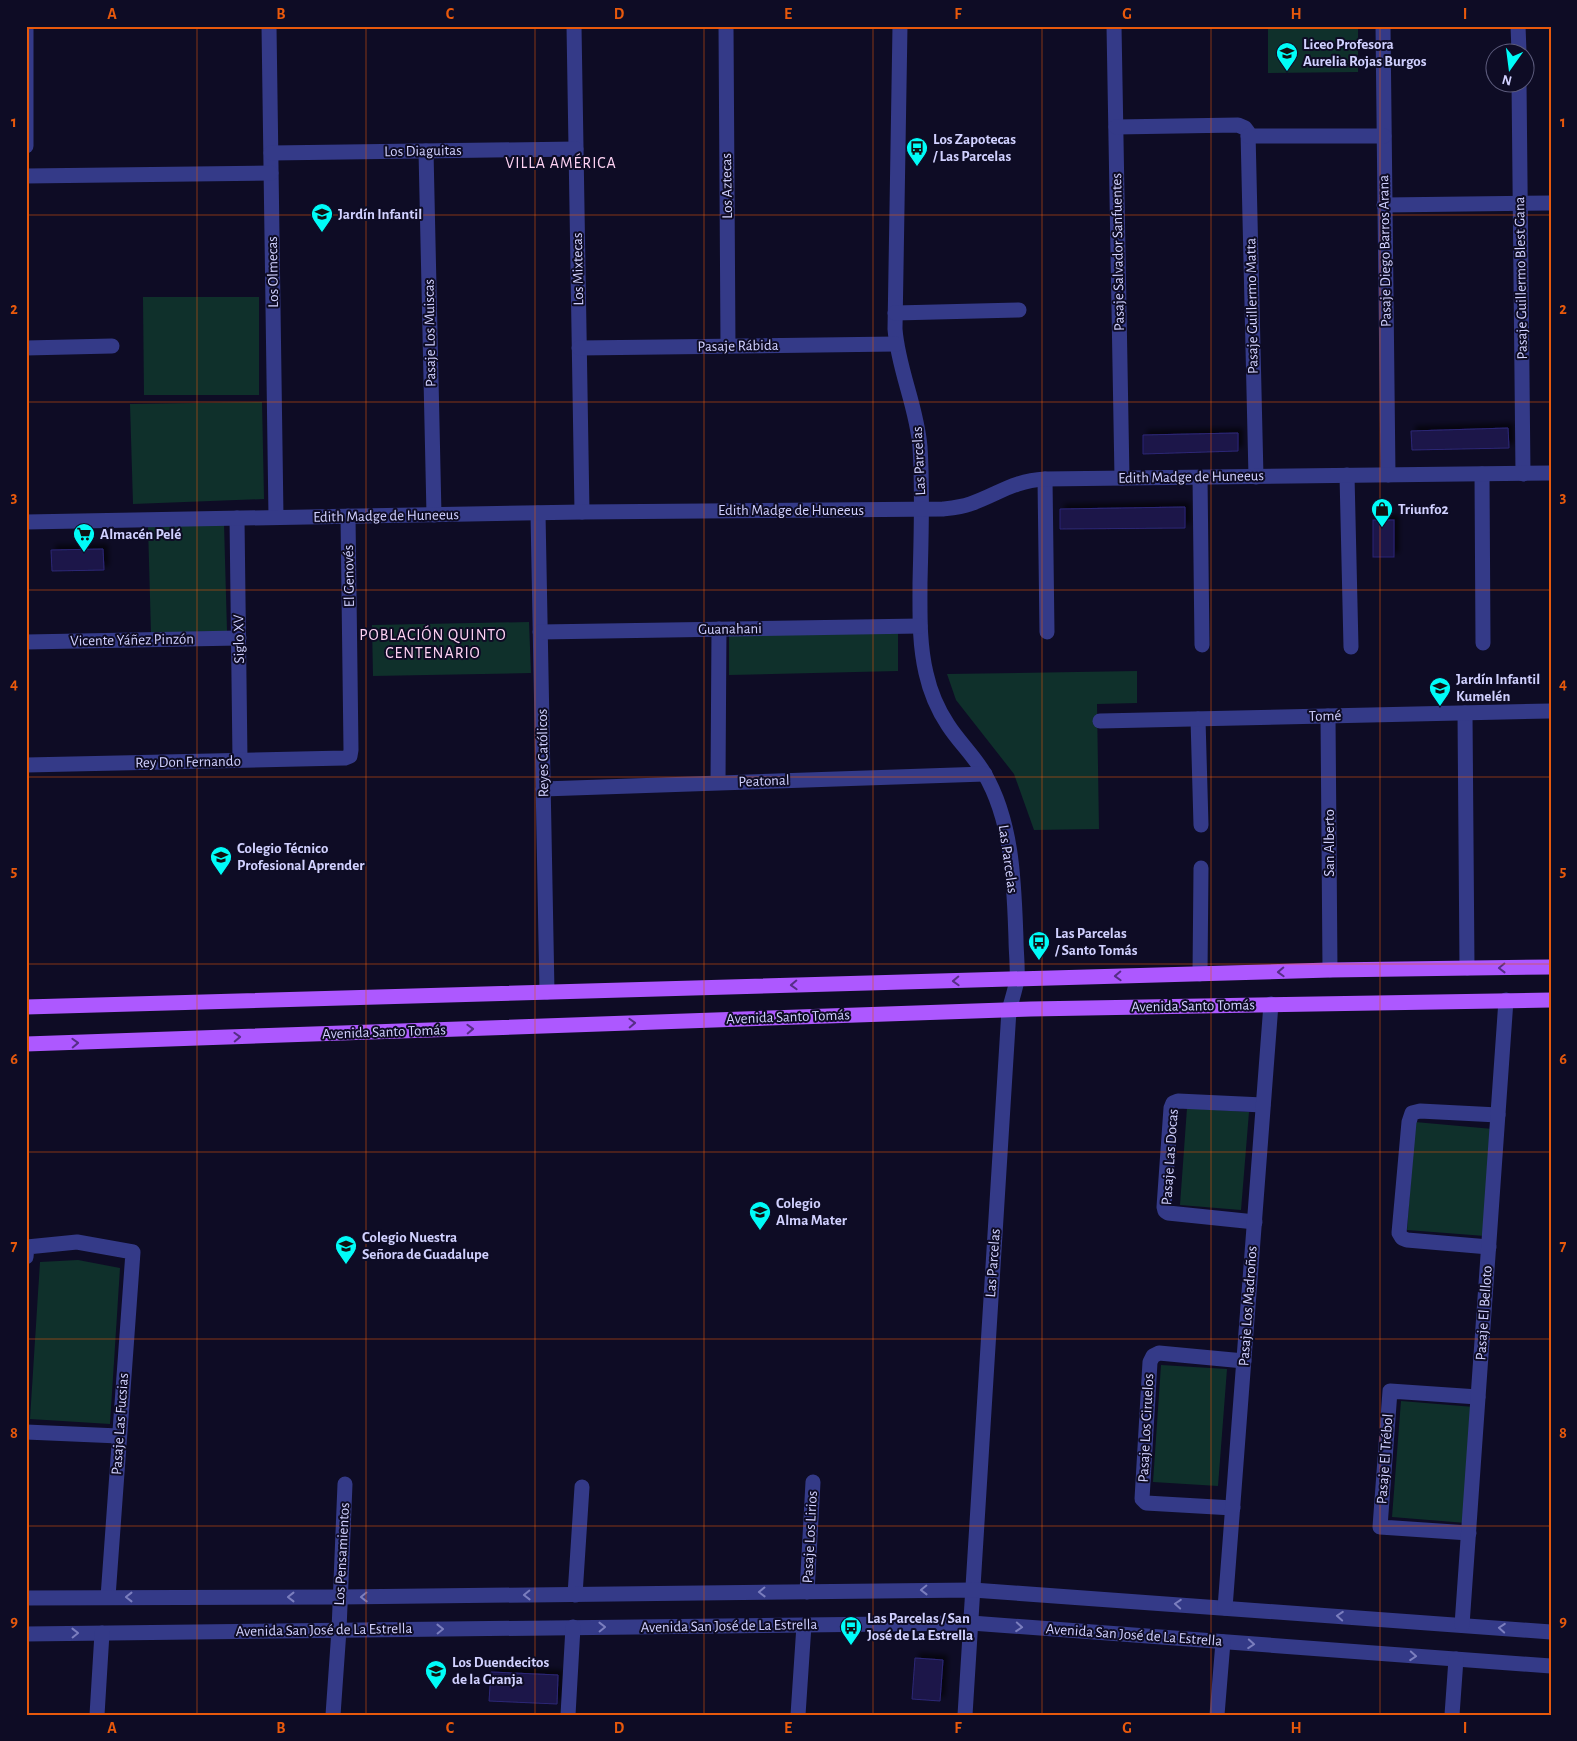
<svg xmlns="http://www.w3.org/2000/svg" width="1577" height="1741" viewBox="0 0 1577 1741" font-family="'Alegreya Sans',sans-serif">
<defs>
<filter id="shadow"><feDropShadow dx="4.5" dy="-4.5" stdDeviation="2.5" flood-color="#0009"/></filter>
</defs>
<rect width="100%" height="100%" fill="#0e0c25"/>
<!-- green -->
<g fill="#0f302b">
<polygon points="1268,26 1358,26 1358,72 1268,73"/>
<polygon points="143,297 259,297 259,395 144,395"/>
<polygon points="262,402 264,499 133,504 130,404"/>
<polygon points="224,524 227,631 151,633 148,526"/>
<polygon points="529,622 531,673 373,676 372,625"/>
<polygon points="898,633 898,671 729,675 729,635"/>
<polygon points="1137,671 1137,703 1097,704 1099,829 1034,830 1014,774 956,700 947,674"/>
<polygon points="1187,1108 1249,1112 1241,1210 1180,1205"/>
<polygon points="1415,1122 1493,1129 1485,1236 1407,1230"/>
<polygon points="78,1260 120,1268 110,1424 30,1419 40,1262"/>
<polygon points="1161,1365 1227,1369 1218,1486 1153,1482"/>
<polygon points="1401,1401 1474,1407 1466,1523 1392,1517"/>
</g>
<!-- building -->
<g fill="#1b1748" stroke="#2d2776" filter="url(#shadow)">
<polygon points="1508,428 1509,448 1412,450 1411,431"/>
<polygon points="1238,433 1238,451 1143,454 1143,435"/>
<polygon points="1185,507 1185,528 1060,529 1060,509"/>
<rect x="1373" y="520" width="21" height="37"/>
<polygon points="103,549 104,570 52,571 51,550"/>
<polygon points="915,1658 943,1660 940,1701 912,1699"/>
<polygon points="491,1672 558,1675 557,1704 489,1701"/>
</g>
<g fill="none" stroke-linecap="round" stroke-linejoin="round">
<!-- minor -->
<g stroke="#343a88" stroke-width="15">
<polyline points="269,26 276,517"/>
<polyline points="574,26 582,512"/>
<polyline points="726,26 728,346"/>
<path d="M900 26 895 329C898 369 917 407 920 447 923 492 921 538 920 583 920 614 919 643 926 673 930 691 938 710 948 725 959 742 974 756 984 773 1013 822 1014 884 1016 939 1016 952 1018 967 1017 980 1015 990 1012 1000 1009 1010L965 1715"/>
<polyline points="1114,26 1122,478"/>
<polyline points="1383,26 1388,475"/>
<polyline points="1518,26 1519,52"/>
<polyline points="1519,82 1523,474"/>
<polyline points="1116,127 1238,125 1245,128 1248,132 1256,477"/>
<polyline points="1248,136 1384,136"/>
<polyline points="26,146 26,26"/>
<polyline points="426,151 434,515"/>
<polyline points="271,153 576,149"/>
<polyline points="26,176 271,173"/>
<polyline points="1384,205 1551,203"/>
<polyline points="895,313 1019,310"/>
<polyline points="26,348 112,346"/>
<polyline points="579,348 896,344"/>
<polyline points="1482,474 1483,643"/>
<polyline points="1347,475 1351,647"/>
<polyline points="1200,477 1202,645"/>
<polyline points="1045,479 1047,632"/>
<polyline points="538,513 547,992"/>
<polyline points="237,518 240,760"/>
<path d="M26 522 582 512 943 509C952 508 962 507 970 504 999 494 1012 481 1045 479L1551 473"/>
<polyline points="540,632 920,626"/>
<polyline points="26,642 239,638"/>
<polyline points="1465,713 1467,968"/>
<polyline points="1328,716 1330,970"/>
<polyline points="1198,719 1201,825"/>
<polyline points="1100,721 1550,711"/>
<polyline points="26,765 345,758 350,756 351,750 348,516"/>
<polyline points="718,782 719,629"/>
<polyline points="543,789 985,774"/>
<polyline points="1200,974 1201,868"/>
<polyline points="1255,1222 1168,1213 1165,1211 1164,1207 1171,1108 1173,1103 1178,1101 1263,1105"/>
<polyline points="1489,1247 1407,1240 1402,1238 1399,1233 1409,1122 1412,1113 1420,1111 1498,1115"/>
<polyline points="26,1257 27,1247 77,1242 133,1252 108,1597"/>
<polyline points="26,1432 119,1436"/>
<polyline points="1233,1508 1146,1503 1142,1499 1150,1362 1153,1356 1159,1353 1244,1361"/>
<polyline points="1469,1533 1380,1527 1390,1391 1478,1397"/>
<polyline points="807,1592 813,1482"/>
<polyline points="575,1595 582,1487"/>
<polyline points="26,1598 340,1597 973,1590 1551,1632"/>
<polyline points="1225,1608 1271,1004"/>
<polyline points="1462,1625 1506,1000"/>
<polyline points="26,1634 971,1623 1551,1666"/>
<polyline points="97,1715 102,1633"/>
<polyline points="333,1715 339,1630 345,1484"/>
<polyline points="568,1715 573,1627"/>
<polyline points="798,1715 804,1625"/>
<polyline points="1217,1715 1223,1642"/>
<polyline points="1452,1715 1456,1659"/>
</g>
<!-- major -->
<g stroke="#ad58ff" stroke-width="15">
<polyline points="26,1007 1330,970 1551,967"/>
<polyline points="26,1044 1031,1009 1551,1000"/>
</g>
</g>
<!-- one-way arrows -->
<defs><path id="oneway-chevron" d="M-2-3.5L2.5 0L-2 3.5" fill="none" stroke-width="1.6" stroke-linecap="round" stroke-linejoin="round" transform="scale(1.25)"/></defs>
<g stroke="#562e87">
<use href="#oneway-chevron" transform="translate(1502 968) rotate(179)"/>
<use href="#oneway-chevron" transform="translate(1281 972) rotate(178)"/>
<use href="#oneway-chevron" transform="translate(1118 976) rotate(178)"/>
<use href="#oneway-chevron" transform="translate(956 981) rotate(178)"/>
<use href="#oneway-chevron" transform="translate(794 985) rotate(178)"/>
<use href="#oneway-chevron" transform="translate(632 1023) rotate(-2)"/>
<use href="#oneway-chevron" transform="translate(470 1029) rotate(-2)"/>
<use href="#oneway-chevron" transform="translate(237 1037) rotate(-2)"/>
<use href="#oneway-chevron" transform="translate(75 1043) rotate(-2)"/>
</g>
<g stroke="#7b7ebe">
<use href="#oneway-chevron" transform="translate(924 1590) rotate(179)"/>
<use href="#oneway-chevron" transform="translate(762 1592) rotate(179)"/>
<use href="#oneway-chevron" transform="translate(527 1595) rotate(179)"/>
<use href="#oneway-chevron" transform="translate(129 1597) rotate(180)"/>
<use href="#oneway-chevron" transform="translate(291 1597) rotate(180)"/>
<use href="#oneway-chevron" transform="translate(364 1597) rotate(179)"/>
<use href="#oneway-chevron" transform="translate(1178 1604) rotate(-176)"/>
<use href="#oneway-chevron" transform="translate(1340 1616) rotate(-176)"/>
<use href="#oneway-chevron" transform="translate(602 1627) rotate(-1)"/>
<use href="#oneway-chevron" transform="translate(1019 1627) rotate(4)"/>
<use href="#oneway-chevron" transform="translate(1502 1628) rotate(-176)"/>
<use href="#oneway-chevron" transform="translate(440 1629) rotate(-1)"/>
<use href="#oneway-chevron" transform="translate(75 1633) rotate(-1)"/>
<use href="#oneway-chevron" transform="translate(1251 1644) rotate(4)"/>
<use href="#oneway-chevron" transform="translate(1413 1656) rotate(4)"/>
</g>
<!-- grid -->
<path fill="none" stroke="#e8590c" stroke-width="1" stroke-opacity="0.55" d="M197 26V1715M366 26V1715M535 26V1715M704 26V1715M873 26V1715M1042 26V1715M1211 26V1715M1380 26V1715M26 215H1551M26 402H1551M26 590H1551M26 777H1551M26 964H1551M26 1152H1551M26 1339H1551M26 1526H1551"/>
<!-- icons -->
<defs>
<g id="school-pin" transform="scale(1.125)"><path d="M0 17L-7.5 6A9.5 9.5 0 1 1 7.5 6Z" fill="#00fcf8" stroke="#0e0c25"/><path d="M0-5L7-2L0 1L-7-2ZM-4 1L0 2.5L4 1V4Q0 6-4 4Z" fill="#111"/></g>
<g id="bus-pin" transform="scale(1.125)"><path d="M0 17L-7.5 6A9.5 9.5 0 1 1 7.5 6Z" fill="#00fcf8" stroke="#0e0c25"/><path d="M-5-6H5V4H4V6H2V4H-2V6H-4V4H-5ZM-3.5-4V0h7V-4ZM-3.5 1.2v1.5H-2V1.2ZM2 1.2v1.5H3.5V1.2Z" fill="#111"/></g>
<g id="shop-pin" transform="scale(1.125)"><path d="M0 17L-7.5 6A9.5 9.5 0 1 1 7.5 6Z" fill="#00fcf8" stroke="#0e0c25"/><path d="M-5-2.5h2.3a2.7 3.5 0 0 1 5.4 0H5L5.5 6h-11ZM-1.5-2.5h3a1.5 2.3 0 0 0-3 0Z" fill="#111"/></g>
<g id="supermarket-pin" transform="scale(1.125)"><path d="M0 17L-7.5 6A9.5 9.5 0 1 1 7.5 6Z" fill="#00fcf8" stroke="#0e0c25"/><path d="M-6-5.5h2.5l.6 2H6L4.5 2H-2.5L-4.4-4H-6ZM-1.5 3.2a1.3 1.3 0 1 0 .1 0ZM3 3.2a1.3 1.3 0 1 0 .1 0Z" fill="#111"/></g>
</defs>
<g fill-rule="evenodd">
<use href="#school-pin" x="1287" y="53"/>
<use href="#bus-pin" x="917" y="148"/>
<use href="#school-pin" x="322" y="214"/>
<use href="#shop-pin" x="1382" y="509"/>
<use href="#supermarket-pin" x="84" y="534"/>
<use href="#school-pin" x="1440" y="688"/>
<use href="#school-pin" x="221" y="857"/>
<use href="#bus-pin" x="1039" y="942"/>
<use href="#school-pin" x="760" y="1212"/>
<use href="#school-pin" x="346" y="1246"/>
<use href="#bus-pin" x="851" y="1627"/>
<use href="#school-pin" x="436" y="1671"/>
</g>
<g text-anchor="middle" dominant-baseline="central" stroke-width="4" stroke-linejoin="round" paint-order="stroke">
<!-- poi labels -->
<g font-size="15" font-weight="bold" fill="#d1d1ff" stroke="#0e0c25" text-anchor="start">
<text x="1303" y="44">Liceo Profesora<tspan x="1303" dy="17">Aurelia Rojas Burgos</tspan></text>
<text x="933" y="139">Los Zapotecas<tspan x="933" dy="17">/ Las Parcelas</tspan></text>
<text x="338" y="214">Jardín Infantil</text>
<text x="1398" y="509">Triunfo2</text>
<text x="100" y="534">Almacén Pelé</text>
<text x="1456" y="679">Jardín Infantil<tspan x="1456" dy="17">Kumelén</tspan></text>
<text x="237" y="848">Colegio Técnico<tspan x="237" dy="17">Profesional Aprender</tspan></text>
<text x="1055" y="933">Las Parcelas<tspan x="1055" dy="17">/ Santo Tomás</tspan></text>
<text x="776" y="1203">Colegio<tspan x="776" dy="17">Alma Mater</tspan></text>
<text x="362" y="1237">Colegio Nuestra<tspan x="362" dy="17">Señora de Guadalupe</tspan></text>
<text x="867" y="1618">Las Parcelas / San<tspan x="867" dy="17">José de La Estrella</tspan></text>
<text x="452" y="1662">Los Duendecitos<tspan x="452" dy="17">de la Granja</tspan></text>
</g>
<!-- street labels -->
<g font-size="15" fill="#d1d1ff" stroke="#0e0c25">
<text transform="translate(423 151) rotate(-1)">Los Diaguitas</text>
<text transform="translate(727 186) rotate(-91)">Los Aztecas</text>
<text transform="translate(1385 251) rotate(-91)">Pasaje Diego Barros Arana</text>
<text transform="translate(1118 252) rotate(-91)">Pasaje Salvador Sanfuentes</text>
<text transform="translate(578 269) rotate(-91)">Los Mixtecas</text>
<text transform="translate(273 272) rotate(-91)">Los Olmecas</text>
<text transform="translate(1521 278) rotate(-91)">Pasaje Guillermo Blest Gana</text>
<text transform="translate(1252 306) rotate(-91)">Pasaje Guillermo Matta</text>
<text transform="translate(430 333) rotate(-91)">Pasaje Los Muiscas</text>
<text transform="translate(738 346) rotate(-1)">Pasaje Rábida</text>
<text transform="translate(919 461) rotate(-93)">Las Parcelas</text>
<text transform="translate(1191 477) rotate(-1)">Edith Madge de Huneeus</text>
<text x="791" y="510">Edith Madge de Huneeus</text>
<text transform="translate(386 516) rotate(-1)">Edith Madge de Huneeus</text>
<text transform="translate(349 576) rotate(-91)">El Genovés</text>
<text transform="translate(730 629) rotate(-1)">Guanahani</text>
<text transform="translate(239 639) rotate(-91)">Siglo XV</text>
<text transform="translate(132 640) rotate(-1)">Vicente Yáñez Pinzón</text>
<text transform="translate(1325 716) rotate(-1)">Tomé</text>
<text transform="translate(543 753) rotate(-91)">Reyes Católicos</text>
<text transform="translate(188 762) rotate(-1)">Rey Don Fernando</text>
<text transform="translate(764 781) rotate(-2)">Peatonal</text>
<text transform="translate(1329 843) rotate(-90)">San Alberto</text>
<text transform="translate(1008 859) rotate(82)">Las Parcelas</text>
<text transform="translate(1193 1006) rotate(-1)">Avenida Santo Tomás</text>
<text transform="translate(788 1017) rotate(-2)">Avenida Santo Tomás</text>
<text transform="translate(384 1032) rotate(-2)">Avenida Santo Tomás</text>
<text transform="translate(1170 1157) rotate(-86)">Pasaje Las Docas</text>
<text transform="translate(993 1263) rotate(-86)">Las Parcelas</text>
<text transform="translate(1248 1306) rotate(-86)">Pasaje Los Madroños</text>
<text transform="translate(1484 1313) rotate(-86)">Pasaje El Belloto</text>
<text transform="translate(120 1424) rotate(-86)">Pasaje Las Fucsias</text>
<text transform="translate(1146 1428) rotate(-87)">Pasaje Los Ciruelos</text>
<text transform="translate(1385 1459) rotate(-86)">Pasaje El Trébol</text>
<text transform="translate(810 1537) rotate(-87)">Pasaje Los Lirios</text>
<text transform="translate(342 1554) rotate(-87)">Los Pensamientos</text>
<text transform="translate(729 1626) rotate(-1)">Avenida San José de La Estrella</text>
<text transform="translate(324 1630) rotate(-1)">Avenida San José de La Estrella</text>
<text transform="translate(1134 1635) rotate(4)">Avenida San José de La Estrella</text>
</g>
<!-- neighbourhood labels -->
<g font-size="16" letter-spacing="1" fill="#ffd3f4" stroke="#0e0c25">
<text x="561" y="163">VILLA AMÉRICA</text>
<text x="433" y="635">POBLACIÓN QUINTO<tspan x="433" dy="18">CENTENARIO</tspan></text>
</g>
</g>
<!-- border -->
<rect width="1577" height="1741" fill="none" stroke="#0e0c25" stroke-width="55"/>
<!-- north arrow -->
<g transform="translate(1510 68) rotate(194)"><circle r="24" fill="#0e0c25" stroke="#5c5b7c"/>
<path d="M0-4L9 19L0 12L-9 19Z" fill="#00fcf8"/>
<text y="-8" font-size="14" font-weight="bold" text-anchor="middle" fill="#d1d1ff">N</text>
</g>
<rect x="28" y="28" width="1522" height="1686" fill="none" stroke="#e8590c" stroke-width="2"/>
<g font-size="16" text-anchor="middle" font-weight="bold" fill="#e8590c">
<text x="112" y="19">A</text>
<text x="281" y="19">B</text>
<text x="450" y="19">C</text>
<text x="619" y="19">D</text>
<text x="788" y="19">E</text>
<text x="958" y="19">F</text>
<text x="1127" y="19">G</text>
<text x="1296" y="19">H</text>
<text x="1465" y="19">I</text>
<text x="14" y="127">1</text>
<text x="1563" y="127">1</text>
<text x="14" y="314">2</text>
<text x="1563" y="314">2</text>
<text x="14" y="502">3</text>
<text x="1563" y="502">3</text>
<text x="14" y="689">4</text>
<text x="1563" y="689">4</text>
<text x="14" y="876">5</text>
<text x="1563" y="876">5</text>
<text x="14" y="1064">6</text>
<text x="1563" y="1064">6</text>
<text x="14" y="1251">7</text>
<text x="1563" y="1251">7</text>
<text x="14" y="1438">8</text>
<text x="1563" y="1438">8</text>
<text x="14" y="1626">9</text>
<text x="1563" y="1626">9</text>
<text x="112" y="1733">A</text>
<text x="281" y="1733">B</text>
<text x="450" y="1733">C</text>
<text x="619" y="1733">D</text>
<text x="788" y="1733">E</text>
<text x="958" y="1733">F</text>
<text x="1127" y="1733">G</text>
<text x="1296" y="1733">H</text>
<text x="1465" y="1733">I</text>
</g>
</svg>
